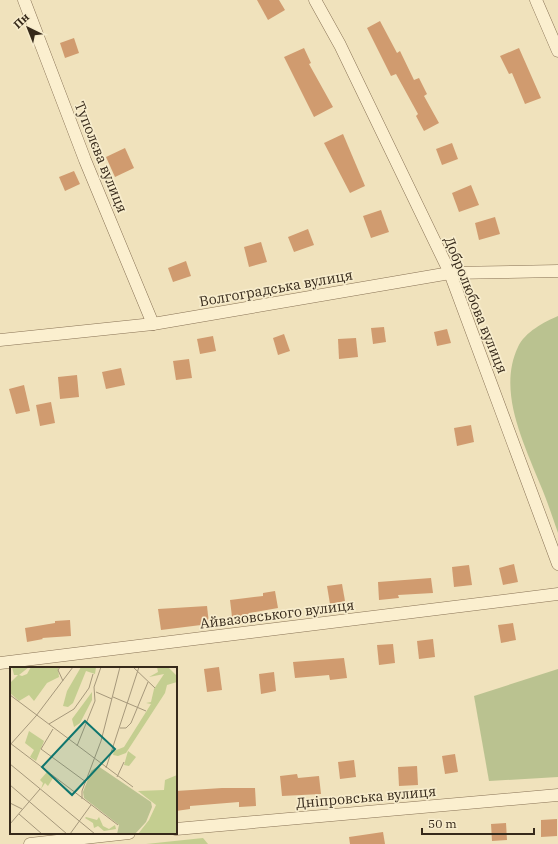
<svg xmlns="http://www.w3.org/2000/svg" width="558" height="844" viewBox="0 0 558 844" font-family="'IBM Plex Serif',serif">
<rect width="100%" height="100%" fill="#f0e2bc"/>
<!-- green -->
<polygon fill="#c4ce90" points="203,838 208,844 146,844"/>
<!-- cemetery -->
<g fill="#bac290">
<path d="M558 316V533C552 516 547 500 540 484 524 443 497 391 518 347 525 332 544 322 558 316Z"/>
<polygon points="558,669 558,777 489,781 474,696"/>
</g>
<!-- building -->
<g fill="#d09b6f">
<polygon points="257,0 279,0 285,10 268,20"/>
<polygon points="380,21 397,53 400,51 414,80 419,78 427,94 424,96 439,123 424,131 416,116 418,114 396,74 391,76 367,28"/>
<polygon points="74,38 79,53 65,58 60,43"/>
<polygon points="304,48 311,63 309,64 333,107 314,117 284,57"/>
<polygon points="519,48 541,98 525,104 512,73 509,74 500,56"/>
<polygon points="343,134 365,186 350,193 324,143"/>
<polygon points="452,143 458,159 442,165 436,149"/>
<polygon points="125,148 134,168 115,177 106,157"/>
<polygon points="74,171 80,184 65,191 59,177"/>
<polygon points="471,185 479,205 459,212 452,193"/>
<polygon points="381,210 389,232 371,238 363,216"/>
<polygon points="495,217 500,234 479,240 475,223"/>
<polygon points="308,229 314,245 294,252 288,237"/>
<polygon points="261,242 267,262 249,267 244,247"/>
<polygon points="186,261 191,276 173,282 168,268"/>
<polygon points="384,327 386,342 373,344 371,328"/>
<polygon points="447,329 451,343 437,346 434,332"/>
<polygon points="284,334 290,351 278,355 273,338"/>
<polygon points="213,336 216,351 200,354 197,339"/>
<polygon points="356,338 358,357 339,359 338,339"/>
<polygon points="189,359 192,378 176,380 173,361"/>
<polygon points="121,368 125,385 106,389 102,372"/>
<polygon points="77,375 79,397 60,399 58,377"/>
<polygon points="24,385 30,411 16,414 9,389"/>
<polygon points="51,402 55,423 40,426 36,405"/>
<polygon points="471,425 474,442 457,446 454,428"/>
<polygon points="514,564 518,582 503,585 499,568"/>
<polygon points="469,565 472,585 454,587 452,567"/>
<polygon points="431,578 433,593 398,595 399,598 379,600 378,582"/>
<polygon points="342,584 345,601 330,604 327,586"/>
<polygon points="275,591 278,608 249,613 249,615 232,617 230,600 263,596 263,593"/>
<polygon points="207,606 209,624 161,630 158,609"/>
<polygon points="70,620 71,636 42,638 43,639 27,642 25,628 55,623 55,621"/>
<polygon points="513,623 516,640 501,643 498,625"/>
<polygon points="433,639 435,657 419,659 417,641"/>
<polygon points="393,644 395,663 379,665 377,645"/>
<polygon points="344,658 347,678 330,680 329,675 295,678 293,662"/>
<polygon points="219,667 222,690 207,692 204,669"/>
<polygon points="274,672 276,691 261,694 259,674"/>
<polygon points="455,754 458,772 445,774 442,756"/>
<polygon points="354,760 356,777 340,779 338,762"/>
<polygon points="417,766 418,785 399,786 398,767"/>
<polygon points="297,774 298,778 319,776 321,794 282,796 280,776"/>
<polygon points="222,788 255,788 256,806 239,807 239,802 190,806 190,809 176,811 176,791"/>
<polygon points="557,819 557,836 541,837 541,820"/>
<polygon points="506,823 507,840 492,841 491,824"/>
<polygon points="383,832 385,844 350,844 349,837"/>
</g>
<g fill="none" stroke-linecap="round" stroke-linejoin="round">
<!-- minor casing -->
<g stroke="#887255" stroke-width="13">
<g id="minor">
<polyline points="24,0 85,160 153,324"/>
<polyline points="315,0 340,45 450,273 558,564"/>
<polyline points="536,0 558,51"/>
<polyline points="0,340 153,324 450,273 558,271"/>
<polyline points="0,663 558,594"/>
<polyline points="176,829 558,795"/>
<polyline points="30,844 129,833"/>
</g>
</g>
<!-- minor -->
<use href="#minor" stroke="#fbefcf" stroke-width="12"/>
</g>
<g text-anchor="middle" dominant-baseline="central" stroke-width="3.5" stroke-linejoin="round" paint-order="stroke">
<!-- street labels -->
<g font-size="14" fill="#36291a" stroke="#f7eccc">
<text transform="translate(101 157) rotate(68)">Туполєва вулиця</text>
<text transform="translate(276 288) rotate(-10)">Волгоградська вулиця</text>
<text transform="translate(476 305) rotate(68)">Добролюбова вулиця</text>
<text transform="translate(277 614) rotate(-7)">Айвазовського вулиця</text>
<text transform="translate(366 797) rotate(-5)">Дніпровська вулиця</text>
</g>
</g>
<!-- overview -->
<g transform="translate(10 667)">
<rect width="167" height="167" fill="#f0e2bc"/>
<path d="M2 0H19L9 8 12 9 17 7 21 0H48L49 10 37 16 24 34 19 28 9 34 0 26V16L8 8H4ZM71 0H86L85 7 76 4 63 36 58 40 53 39 57 24ZM147 0H158L167 9V15L157 18 155 26 116 86 108 89 103 88 104 84 114 80 141 37 136 36 141 35 144 22 154 7 139 10 148 5ZM82 25V33L70 56 64 60 62 52ZM19 64 34 74 26 94 20 90 24 83 15 76ZM118 84 126 90 119 99 114 98ZM37 105 43 111 38 119 35 116 31 122 33 116 30 113ZM167 108V167H128L139 153 146 138 128 124 154 123 155 113ZM76 150 87 153 89 150 93 159 99 162 105 158 106 162 94 164 88 159 84 161 83 156 75 151Z" fill="#c4ce90"/>
<path d="M88 99 141 135 142 140 136 155 125 167H107L109 158 74 131 73 125 81 104Z" fill="#bac290"/>
<path fill="none" stroke="#a6987b" stroke-width="1" d="M50 0 48 3 53 14M123 0 145 21M86 25 102 32M0 28 123 120M103 30 136 44M39 57 64 42 79 21 83 7M110 61H116L121 56 138 15M43 62 31 82 76 115M0 76 108 158M0 78 26 49 63 0M67 79 85 34 84 20 91 0M0 97 85 167M96 101 129 0M107 110 114 95M0 118 57 167M72 132V124L91 74 110 0M0 136 12 142M9 147 32 167M0 157 30 122M60 167 81 138"/>
<path fill="#0f766e" fill-opacity="0.15" stroke="#0f766e" stroke-width="2" d="M75 54 105 82 62 128 32 100Z"/>
<rect width="167" height="167" fill="none" stroke="#36291a" stroke-width="2"/>
</g>
<!-- north arrow -->
<g transform="translate(28 28) rotate(317)" stroke="#f7eccc" stroke-width="3" paint-order="stroke">
<path d="M0-3L7 15L0 10L-7 15Z" fill="#36291a"/>
<text y="-6" font-size="11" font-weight="bold" text-anchor="middle" fill="#36291a">Пн</text>
</g>
<!-- scale -->
<path d="M422 828v6h112v-6" fill="none" stroke="#36291a" stroke-width="2"/>
<text x="428" y="828" font-size="12" fill="#36291a" stroke="#f7eccc" stroke-width="3" paint-order="stroke">50 m</text>
</svg>
